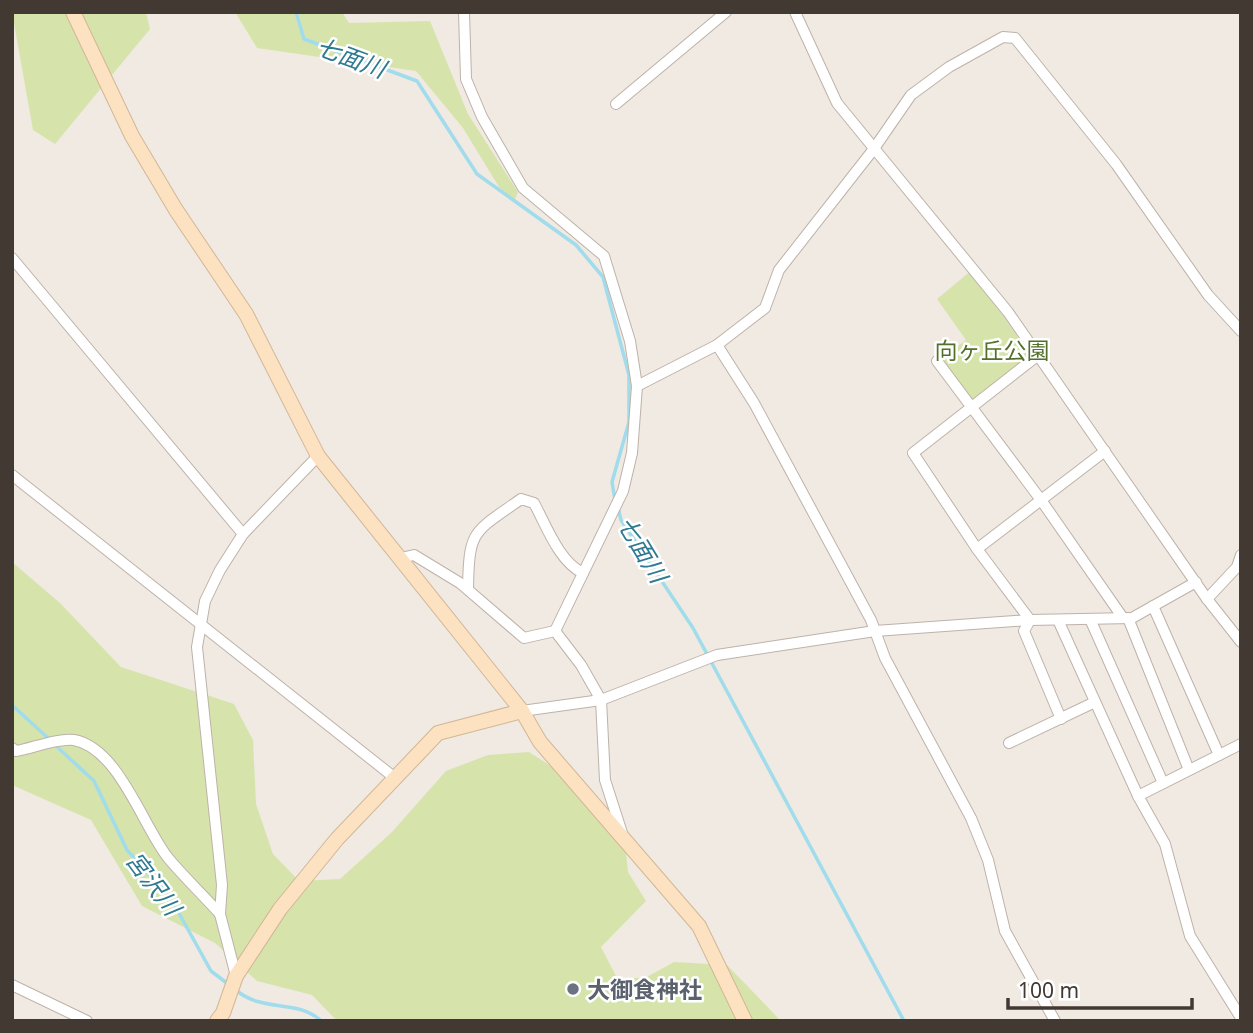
<svg xmlns="http://www.w3.org/2000/svg" width="1253" height="1033" viewBox="0 0 1253 1033" font-family="'Noto Sans','Noto Sans JP',sans-serif">
<rect width="100%" height="100%" fill="#f0eae2"/>
<!-- green -->
<g fill="#d6e4ac">
<polygon points="12,12 146,12 150,29 55,144 33,130"/>
<polygon points="235,12 342,12 349,23 430,21 468,114 518,192 514,202 499,187 463,128 416,71 257,48"/>
<polygon points="972,270 1030,355 972,400 940,359 966,340 937,299"/>
<polygon points="12,562 60,603 121,667 234,704 253,740 256,804 273,854 299,881 340,879 392,832 446,771 488,755 529,752 579,784 625,842 628,872 646,901 601,947 617,978 645,978 674,962 727,965 781,1021 337,1021 312,995 257,981 215,943 142,906 91,820 12,785"/>
</g>
<g fill="none" stroke-linecap="round" stroke-linejoin="round">
<!-- stream -->
<g stroke="#a0dcec" stroke-width="3.5">
<polyline points="296,12 304,39 417,81 477,174 576,245 603,277 629,375 629,422 612,482 615,500"/>
<polyline points="618,507 621,520 693,628 904,1021"/>
<polyline points="12,705 49,739"/>
<polyline points="54,744 94,781 127,850 170,897 211,971 228,984"/>
<path d="M237 991C265 1013 299 999 321 1021"/>
</g>
<!-- street casing -->
<g stroke="#beb2a9" stroke-width="12">
<g id="street">
<polyline points="464,12 466,79 482,117 523,188 604,256 630,341 637,386 632,453 623,491 555,631 581,665 601,700 605,780 623,836"/>
<polyline points="795,12 837,103 1008,312 1207,599 1241,642"/>
<polyline points="616,104 726,12"/>
<polyline points="12,258 243,534"/>
<polyline points="717,345 754,403 871,620 885,658 971,818 988,860 1005,931 1055,1021"/>
<polyline points="1037,356 913,453 977,549 1030,620 1024,631 1061,719"/>
<polyline points="937,361 1041,500 1123,618"/>
<polyline points="637,386 717,345 765,308 779,270 873,150 911,95 949,67 1003,37 1015,38 1116,164 1208,295 1241,331"/>
<polyline points="12,475 395,778"/>
<polyline points="977,549 1105,451"/>
<polyline points="401,558 414,555 460,583 524,638 555,631"/>
<path d="M468 589C469 529 473 533 521 499L534 503C546 525 559 562 583 573"/>
<polyline points="1207,599 1237,567 1241,555"/>
<polyline points="1153,606 1219,755"/>
<polyline points="1128,618 1189,770"/>
<polyline points="1090,619 1163,783"/>
<polyline points="1058,620 1138,796 1165,844 1190,936 1241,1018"/>
<polyline points="522,711 601,700 717,655 875,631 1030,620 1132,618 1196,582"/>
<polyline points="1009,743 1095,702"/>
<path d="M12 748 16 751C33 748 57 738 74 740 119 748 144 829 169 859 185 878 203 895 220 914"/>
<polyline points="1138,796 1241,744"/>
<polyline points="236,976 220,914 222,885 197,647 205,601 220,570 243,534 318,456"/>
<polyline points="12,985 87,1021"/>
</g>
</g>
<!-- secondary casing -->
<g stroke="#d2b696" stroke-width="16">
<g id="secondary">
<polyline points="73,12 132,136 176,210 246,314 318,456 522,711 540,742 699,926 745,1021"/>
<polyline points="217,1021 223,1013 236,976 280,909 337,839 438,733 522,711"/>
</g>
</g>
<!-- street -->
<use href="#street" stroke="#fff" stroke-width="10"/>
<!-- secondary -->
<use href="#secondary" stroke="#fce2c1" stroke-width="14"/>
</g>
<!-- markers -->
<circle fill="#6b7280" stroke="#fff" stroke-width="2.5" cx="573" cy="989" r="7"/>
<g text-anchor="middle" dominant-baseline="central" stroke-width="5" stroke-linejoin="round" paint-order="stroke">
<!-- park labels -->
<g font-size="23" fill="#52702a" stroke="#fff">
<text x="992" y="350">向ヶ丘公園</text>
</g>
<!-- worship labels -->
<g font-size="23" font-weight="bold" fill="#5b616d" stroke="#fff" text-anchor="start">
<text x="587" y="989">大御食神社</text>
</g>
<!-- water labels -->
<g font-size="24" font-style="italic" fill="#2d7a91" stroke="#fff">
<text transform="translate(351 57) rotate(20)">七面川</text>
<text transform="translate(643 549) rotate(59)">七面川</text>
<text transform="translate(154 883) rotate(53)">宮沢川</text>
</g>
</g>
<!-- border -->
<rect width="1253" height="1033" fill="none" stroke="#423933" stroke-width="28"/>
<!-- scale -->
<path d="M1008 998v10h184v-10" fill="none" stroke="#423933" stroke-width="3.5"/>
<text x="1018" y="998" font-size="21" fill="#423933" stroke="#ffffff" stroke-width="5" paint-order="stroke">100 m</text>
</svg>
